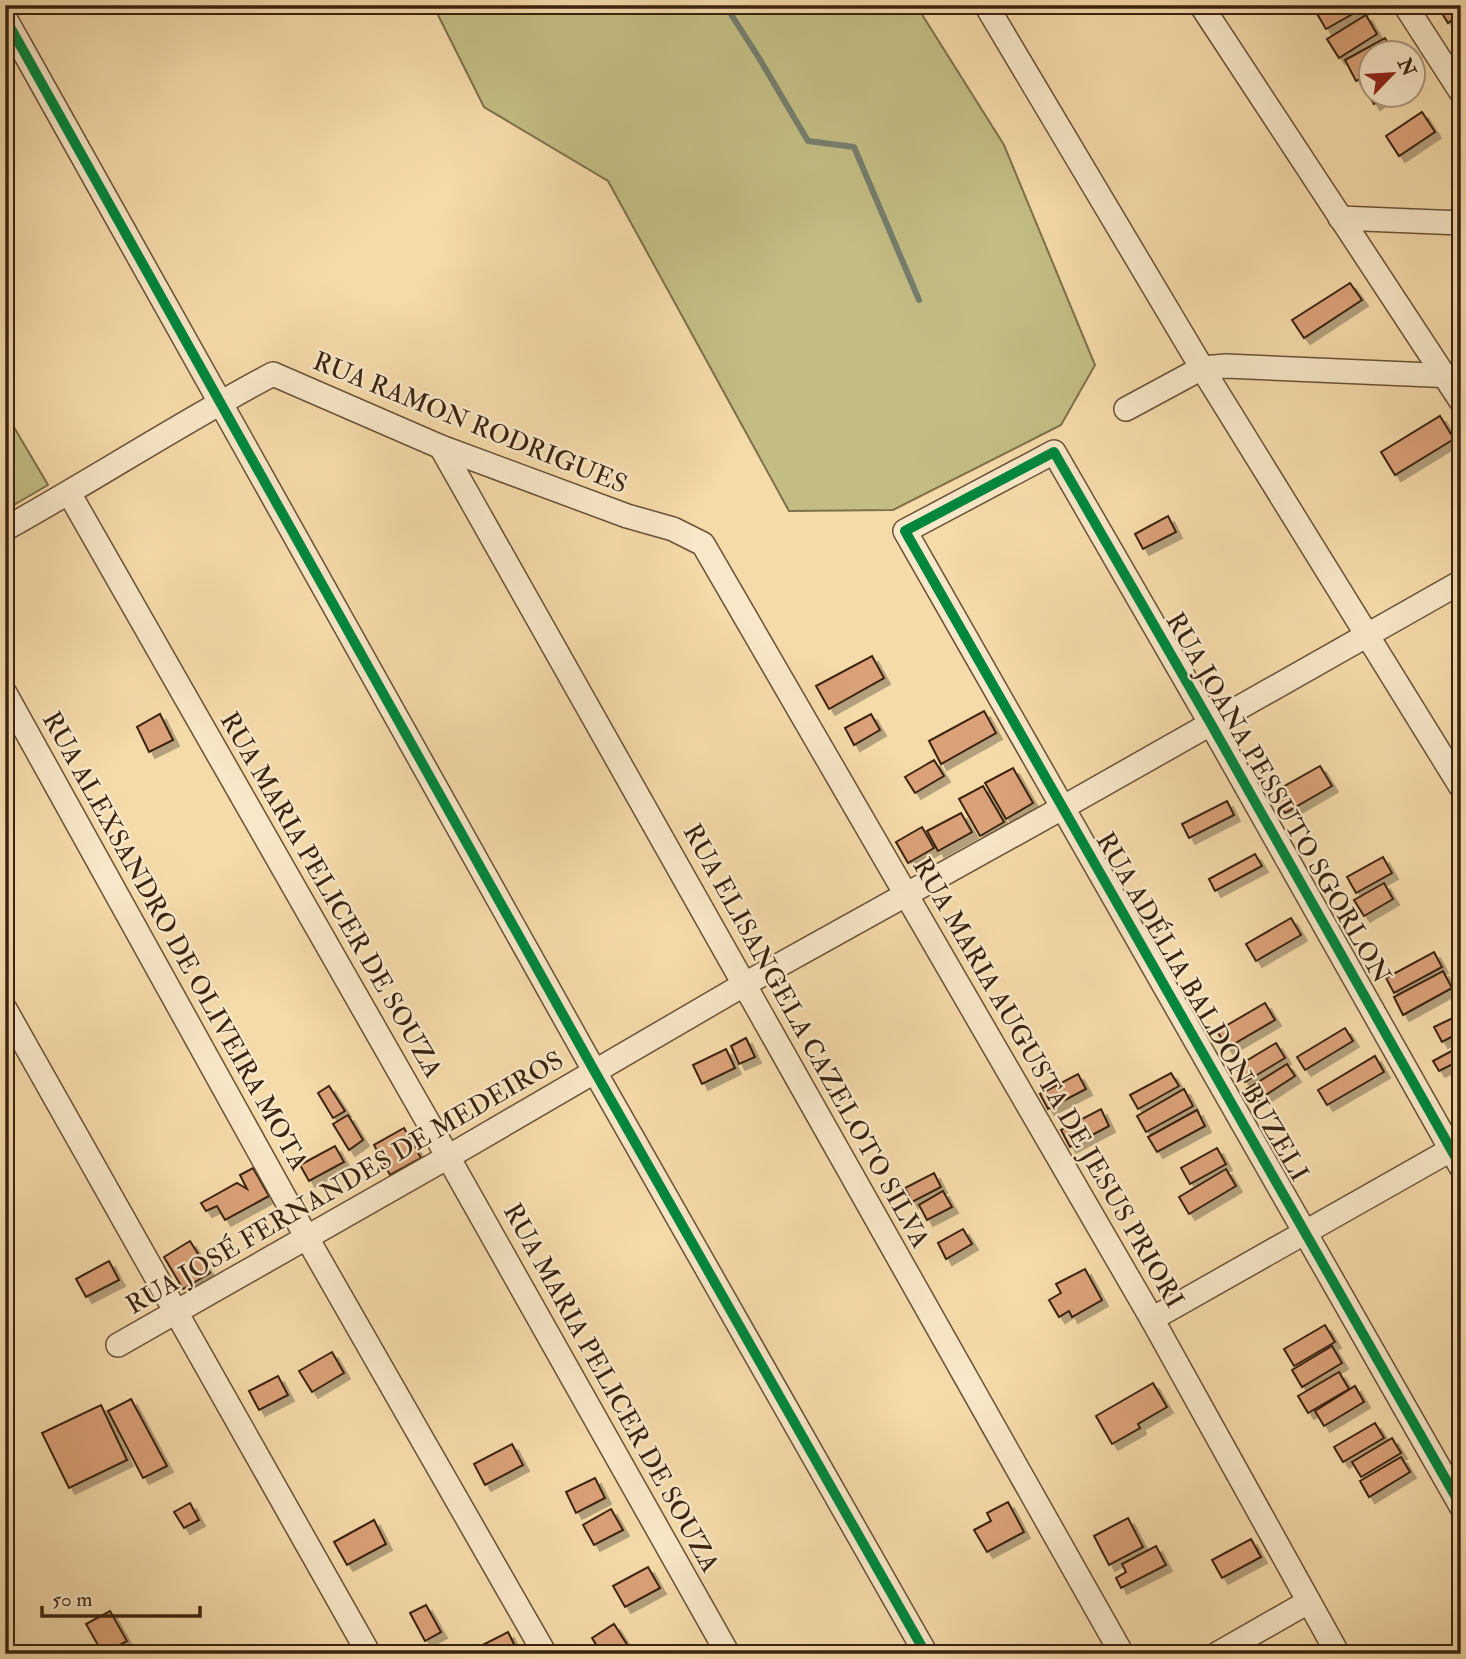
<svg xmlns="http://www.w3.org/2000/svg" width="1466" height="1659" viewBox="0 0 1466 1659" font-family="'IM FELL Double Pica',serif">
<defs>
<filter id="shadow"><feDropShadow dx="6" dy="6" stdDeviation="0" flood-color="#0004"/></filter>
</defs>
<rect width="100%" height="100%" fill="#f5daaa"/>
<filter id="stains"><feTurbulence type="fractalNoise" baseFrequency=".00286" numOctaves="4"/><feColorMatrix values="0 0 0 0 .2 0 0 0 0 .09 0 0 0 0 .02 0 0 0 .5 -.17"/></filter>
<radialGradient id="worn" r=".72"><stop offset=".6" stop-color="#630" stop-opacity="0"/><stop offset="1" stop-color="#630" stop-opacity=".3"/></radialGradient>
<!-- green -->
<g fill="#c3bd84" stroke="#7e704a" stroke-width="2">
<polygon points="433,5 916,5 1004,145 1095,365 1061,425 893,510 789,511 608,181 484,107"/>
<polygon points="5,412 48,485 5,510"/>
</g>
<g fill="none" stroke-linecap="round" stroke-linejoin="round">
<!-- stream -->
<polyline stroke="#757e6e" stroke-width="6" points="725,5 759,58 808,141 854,147 919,300"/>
</g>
<!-- building -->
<g fill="#dba179" stroke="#3a2310" stroke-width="2" filter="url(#shadow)">
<polygon points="1327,5 1364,5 1365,7 1326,29 1316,12"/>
<polygon points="1437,5 1461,5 1461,14 1448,23"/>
<polygon points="1366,15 1377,34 1339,58 1327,39"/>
<polygon points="1385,38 1393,52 1372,52 1372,73 1356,81 1345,60"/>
<polygon points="1372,80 1372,94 1389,94 1374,104 1363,85"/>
<polygon points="1422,112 1435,132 1399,156 1386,136"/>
<rect x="1453" y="251" width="8" height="44"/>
<polygon points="1350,283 1362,300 1304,338 1292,320"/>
<polygon points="1440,416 1454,439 1395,475 1381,452"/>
<polygon points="1168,516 1176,532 1143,549 1135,534"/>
<polygon points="872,656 884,678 829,709 816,686"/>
<polygon points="984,711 996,733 941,764 929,741"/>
<polygon points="160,714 173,740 149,752 137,727"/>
<polygon points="871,714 880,730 854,745 845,728"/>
<polygon points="934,760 944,776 915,793 905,777"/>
<polygon points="1320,766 1332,786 1285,813 1274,792"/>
<polygon points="1013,768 1033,803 1006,819 985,783"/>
<polygon points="983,786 1004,822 980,836 959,799"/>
<polygon points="1227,801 1234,815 1189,838 1182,824"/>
<polygon points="961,813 972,832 938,851 927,831"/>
<polygon points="922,827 934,848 908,863 896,842"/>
<polygon points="1255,854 1262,866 1215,891 1209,879"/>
<polygon points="1383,857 1392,873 1356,893 1347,877"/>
<polygon points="1384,883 1393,899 1364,916 1354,900"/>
<polygon points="1291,918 1301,935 1256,961 1246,944"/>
<polygon points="1434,952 1442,967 1394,993 1386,978"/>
<polygon points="1443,971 1452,988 1403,1015 1394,997"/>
<polygon points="1265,1003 1275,1020 1227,1048 1217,1031"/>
<polygon points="1461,1014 1461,1032 1442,1042 1434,1027"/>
<polygon points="1345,1028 1353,1041 1305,1070 1297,1057"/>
<polygon points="746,1038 755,1057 739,1064 731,1046"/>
<polygon points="1276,1043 1285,1058 1245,1082 1236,1067"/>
<polygon points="1461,1046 1461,1060 1439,1071 1433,1061"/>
<polygon points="726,1049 735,1068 702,1084 693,1065"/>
<polygon points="1375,1056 1384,1072 1327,1105 1318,1090"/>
<polygon points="1287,1064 1295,1076 1255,1102 1247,1089"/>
<polygon points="1171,1073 1179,1086 1138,1109 1130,1095"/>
<polygon points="1078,1074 1086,1089 1048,1109 1040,1094"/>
<polygon points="329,1086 345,1111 333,1118 318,1093"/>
<polygon points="1184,1089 1193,1106 1146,1132 1137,1116"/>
<polygon points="1101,1109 1109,1126 1070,1147 1061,1130"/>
<polygon points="1197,1110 1205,1126 1157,1152 1148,1137"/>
<polygon points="348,1115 363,1140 349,1150 333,1124"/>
<polygon points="404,1128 421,1158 390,1175 374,1145"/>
<polygon points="335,1146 344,1162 309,1181 300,1165"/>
<polygon points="1217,1148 1226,1164 1190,1184 1181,1168"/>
<polygon points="253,1168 269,1196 225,1220 217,1206 206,1211 201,1203 237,1183 247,1189 240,1175"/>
<polygon points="1226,1169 1236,1186 1189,1214 1179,1197"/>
<polygon points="934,1173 941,1187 912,1202 905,1188"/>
<polygon points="943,1191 952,1207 927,1220 919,1205"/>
<polygon points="963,1229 972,1244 946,1259 938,1243"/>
<polygon points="190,1241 210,1273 183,1289 164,1257"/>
<polygon points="109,1261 119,1280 86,1297 76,1279"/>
<polygon points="1085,1269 1102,1300 1072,1317 1069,1311 1059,1317 1049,1300 1061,1293 1056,1284"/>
<polygon points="1325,1325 1335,1342 1294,1366 1284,1349"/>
<polygon points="1332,1346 1342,1363 1302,1387 1292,1370"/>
<polygon points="332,1352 344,1373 312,1392 299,1371"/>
<polygon points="1339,1372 1349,1389 1308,1413 1298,1396"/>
<polygon points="278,1376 288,1395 259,1410 249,1391"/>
<polygon points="1153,1383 1167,1407 1138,1424 1140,1428 1112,1444 1096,1416"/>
<polygon points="1355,1386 1364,1402 1324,1426 1315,1411"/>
<polygon points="131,1399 167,1466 143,1478 108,1411"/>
<polygon points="101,1405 127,1460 69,1488 42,1433"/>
<polygon points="1375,1423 1384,1438 1343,1462 1334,1447"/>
<polygon points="1392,1438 1401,1453 1361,1477 1352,1462"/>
<polygon points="512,1444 523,1465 485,1485 474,1464"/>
<polygon points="1401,1457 1410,1472 1369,1497 1360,1481"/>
<polygon points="595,1478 605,1498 576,1513 566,1492"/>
<polygon points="1008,1502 1024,1532 987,1552 974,1530 991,1521 987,1513"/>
<polygon points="190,1503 199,1520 184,1528 174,1512"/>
<polygon points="611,1509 623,1530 594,1545 583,1525"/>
<polygon points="1128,1518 1143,1547 1109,1565 1094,1536"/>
<polygon points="374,1520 386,1544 347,1565 334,1542"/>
<polygon points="1251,1539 1261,1557 1222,1578 1212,1560"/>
<polygon points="1156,1546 1166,1565 1121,1588 1116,1578 1126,1572 1122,1564"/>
<polygon points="648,1567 660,1588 625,1607 613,1586"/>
<polygon points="426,1605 441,1632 425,1641 410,1613"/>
<polygon points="110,1611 127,1641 103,1654 86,1624"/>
<polygon points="614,1624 628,1646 615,1654 602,1654 592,1638"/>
<polygon points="508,1632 519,1654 465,1654"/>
</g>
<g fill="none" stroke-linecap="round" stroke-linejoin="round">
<!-- minor casing -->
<g stroke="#695136" stroke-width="26">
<g id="minor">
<polyline points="986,5 1202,368 1461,787"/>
<polyline points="1201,5 1461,401"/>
<polyline points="1405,5 1461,92"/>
<polyline points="5,18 595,1072 926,1654"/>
<polyline points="1340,218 1461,223"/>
<polyline points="1126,409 1202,368 1226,366 1454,376"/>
<polyline points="441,447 1122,1654"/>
<polyline points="69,493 448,1157 728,1654"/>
<path d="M5 529C95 479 182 422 273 374L441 447 627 516 673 529 703 544 1152 1319 1338 1654"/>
<polyline points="5,693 307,1238 545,1654"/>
<polyline points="5,1009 369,1654"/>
<polyline points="1461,1167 1211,724 1054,452 905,531 1461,1506"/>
<polyline points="1152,1319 1461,1144"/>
<polyline points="118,1345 448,1157 745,984 1062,808 1461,582"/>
<polyline points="1217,1654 1308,1602"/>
</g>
</g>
<!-- minor -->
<use href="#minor" stroke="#f8e7c8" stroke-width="23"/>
<!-- cycleway casing -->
<g stroke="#f8e7c8" stroke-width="15">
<g id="cycleway">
<polyline points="5,18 595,1072 926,1654"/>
<polyline points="1461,1167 1211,724 1054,452 905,531 1461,1506"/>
</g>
</g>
<!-- cycleway -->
<use href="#cycleway" stroke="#00873e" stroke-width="10"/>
</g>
<g text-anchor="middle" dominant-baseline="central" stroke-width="5" stroke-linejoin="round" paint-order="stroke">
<!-- street labels -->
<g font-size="26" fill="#3a2310" stroke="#f8e7c8">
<text transform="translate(470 423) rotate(22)">RUA RAMON RODRIGUES</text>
<text transform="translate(1278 798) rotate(60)">RUA JOANA PESSUTO SGORLON</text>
<text transform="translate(331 895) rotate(60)">RUA MARIA PELICER DE SOUZA</text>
<text transform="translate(175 941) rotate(61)">RUA ALEXSANDRO DE OLIVEIRA MOTA</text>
<text transform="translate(1202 1007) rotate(60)">RUA ADÉLIA BALDON BUZELI</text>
<text transform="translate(806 1036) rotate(61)">RUA ELISANGELA CAZELOTO SILVA</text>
<text transform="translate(1048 1083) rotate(60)">RUA MARIA AUGUSTA DE JESUS PRIORI</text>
<text transform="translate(345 1183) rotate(-30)">RUA JOSÉ FERNANDES DE MEDEIROS</text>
<text transform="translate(611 1388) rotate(61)">RUA MARIA PELICER DE SOUZA</text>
</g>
</g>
<!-- margin -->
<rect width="1466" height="1659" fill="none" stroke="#f5daaa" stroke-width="28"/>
<rect x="7" y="7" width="1452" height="1645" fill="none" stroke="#3a2310" stroke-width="3.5"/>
<rect x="14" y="14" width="1438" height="1631" fill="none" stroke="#3a2310" stroke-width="2"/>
<!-- north arrow -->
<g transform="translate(1392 74) rotate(65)"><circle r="33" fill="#f8e7c8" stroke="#ac997e" stroke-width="2"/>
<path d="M0-5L12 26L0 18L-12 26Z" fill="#8f2418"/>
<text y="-10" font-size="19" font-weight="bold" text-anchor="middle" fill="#3a2310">N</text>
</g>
<!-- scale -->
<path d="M42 1606v10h158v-10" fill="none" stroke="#3a2310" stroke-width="3.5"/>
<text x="52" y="1606" font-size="21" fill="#3a2310" stroke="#f8e7c8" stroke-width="5" paint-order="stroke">50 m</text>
<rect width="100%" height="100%" filter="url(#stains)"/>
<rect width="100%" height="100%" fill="url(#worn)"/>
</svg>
